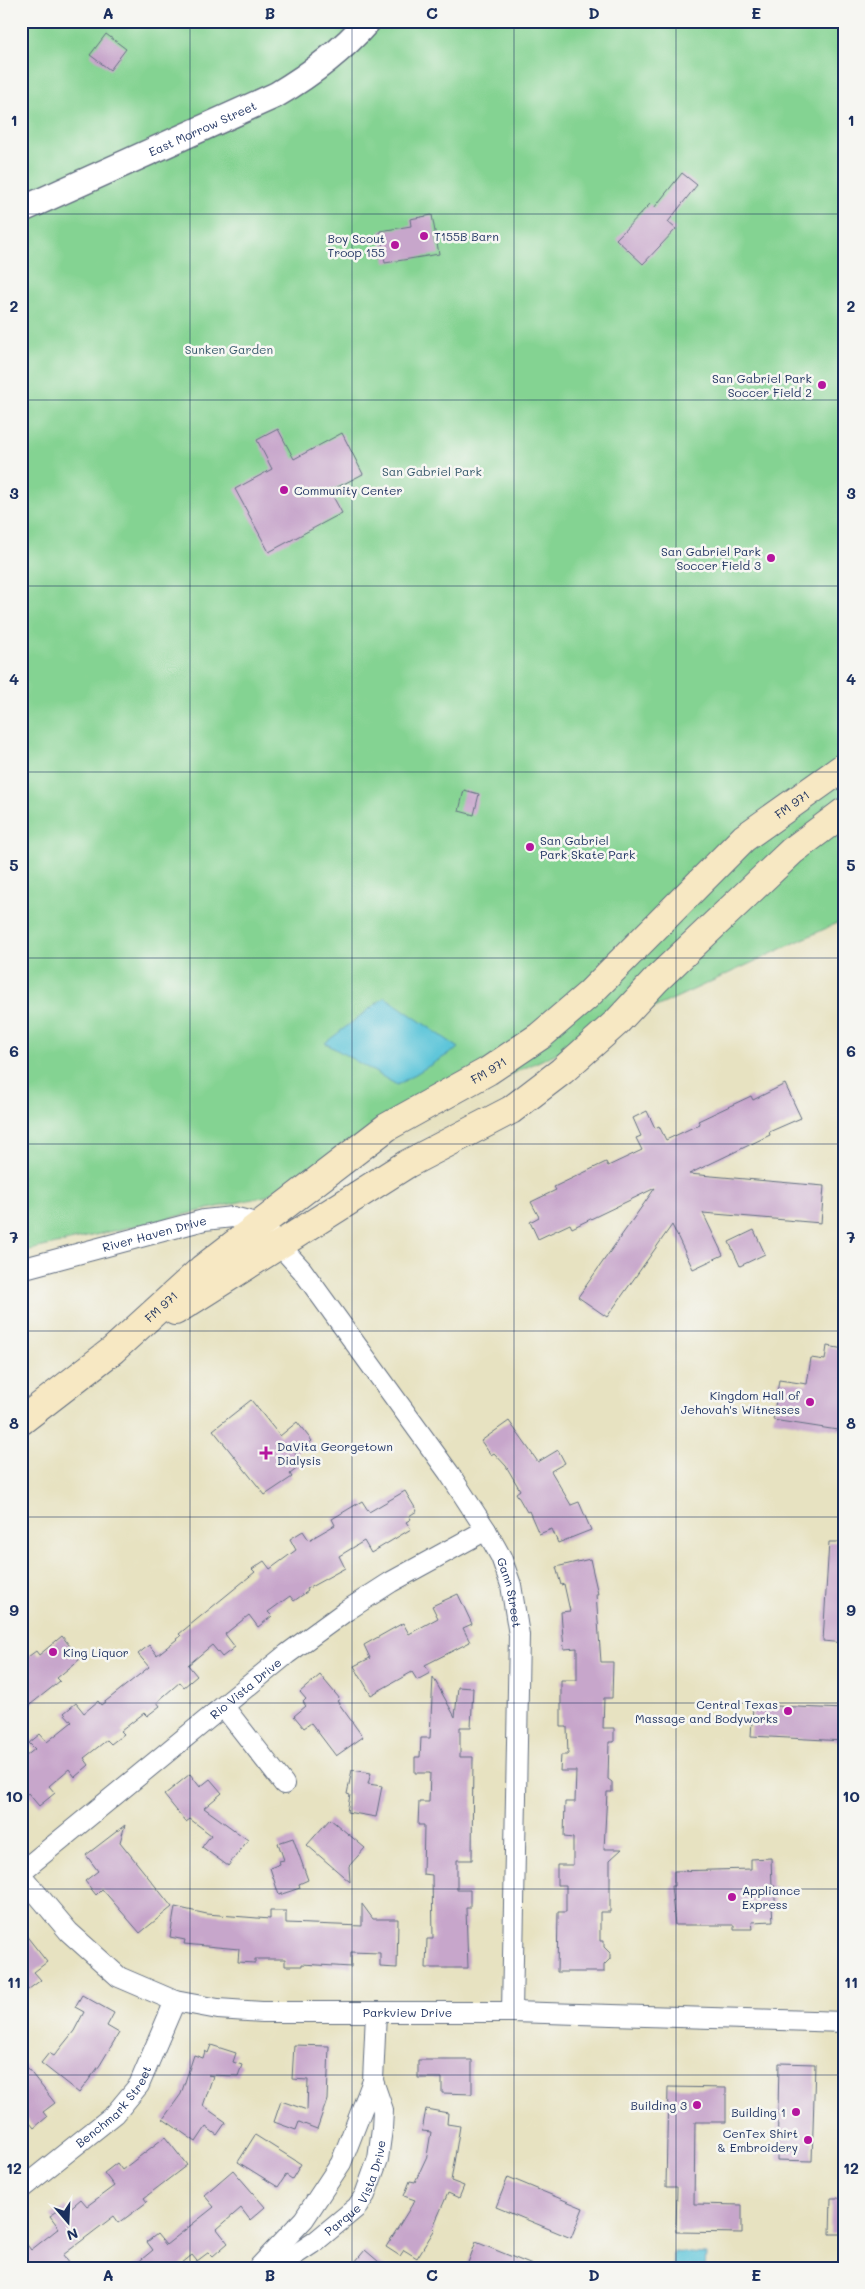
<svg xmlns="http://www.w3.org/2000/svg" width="865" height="2289" viewBox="0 0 865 2289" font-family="Mali,sans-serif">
<rect width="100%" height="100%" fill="#f6f6f2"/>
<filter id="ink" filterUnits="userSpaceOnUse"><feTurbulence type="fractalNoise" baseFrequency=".02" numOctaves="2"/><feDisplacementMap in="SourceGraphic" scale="10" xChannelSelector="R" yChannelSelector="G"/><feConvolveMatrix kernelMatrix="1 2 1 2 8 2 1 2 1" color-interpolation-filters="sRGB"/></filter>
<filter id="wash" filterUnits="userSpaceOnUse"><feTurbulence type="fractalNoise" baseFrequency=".0096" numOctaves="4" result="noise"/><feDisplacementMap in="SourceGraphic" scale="20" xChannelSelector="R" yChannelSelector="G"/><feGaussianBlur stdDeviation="1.12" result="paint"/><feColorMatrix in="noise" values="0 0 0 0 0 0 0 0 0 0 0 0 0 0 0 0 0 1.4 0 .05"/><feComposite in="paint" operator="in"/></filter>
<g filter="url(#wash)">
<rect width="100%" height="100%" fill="#e7e2c1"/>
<!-- green -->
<polygon fill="#84d392" stroke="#508178" points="21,21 844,21 844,920 313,1166 266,1196 21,1252"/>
<!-- water -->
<g fill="#5cc5d9" stroke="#3c7a9c">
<polygon points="385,997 459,1048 397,1085 325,1043"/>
<polygon points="674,2252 706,2254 705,2268 673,2268"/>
</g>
<g id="blocks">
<!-- building -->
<g fill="#c7a6cb">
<polygon points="106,34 126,49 110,70 90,55"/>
<polygon points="682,173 697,185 668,222 676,229 643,264 616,239 650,204 654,208"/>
<polygon points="432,215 439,254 385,263 380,231 411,226 410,219"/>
<polygon points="278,429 294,459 342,433 363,474 330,491 342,513 269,552 235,489 272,469 257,440"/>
<polygon points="464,790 479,794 474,815 459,811"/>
<polygon points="785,1084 801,1118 769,1132 770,1135 689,1174 824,1186 821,1223 703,1213 723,1255 693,1269 672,1225 607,1317 578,1297 655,1188 572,1228 570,1224 538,1239 530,1222 539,1217 531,1202 556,1190 554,1187 606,1162 608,1166 642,1150 636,1138 641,1136 633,1118 647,1111 655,1128 659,1126 666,1140 700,1124 698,1121 751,1096 753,1100"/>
<polygon points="754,1230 765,1254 740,1266 729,1242"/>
<polygon points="827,1346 844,1349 844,1431 773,1420 779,1380 807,1384 811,1358 825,1360"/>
<polygon points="251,1400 280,1436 297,1422 312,1441 295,1454 303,1464 290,1474 292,1477 265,1495 213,1430"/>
<polygon points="509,1421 538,1462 558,1450 565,1463 551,1471 571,1505 579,1502 591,1530 558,1543 552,1529 539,1534 529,1511 527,1512 516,1493 520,1490 506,1466 494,1453 491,1455 481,1441"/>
<polygon points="405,1491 417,1511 409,1516 411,1519 406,1522 411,1529 371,1553 364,1541 339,1556 345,1568 307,1589 308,1591 294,1601 290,1596 268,1612 272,1616 258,1627 249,1615 225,1634 235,1647 222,1657 212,1645 188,1665 197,1676 184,1687 180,1682 157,1702 160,1706 147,1716 144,1713 121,1731 124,1734 111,1744 107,1740 84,1758 89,1765 75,1777 69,1769 49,1786 55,1793 39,1806 28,1793 21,1799 21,1760 35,1749 29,1743 40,1734 47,1742 72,1722 64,1713 76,1703 84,1713 98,1701 101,1705 149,1667 138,1654 149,1645 157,1655 181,1636 179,1634 255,1572 252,1569 264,1561 270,1569 296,1550 290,1539 303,1531 309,1540 335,1525 332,1519 362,1501 369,1512"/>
<polygon points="829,1542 844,1542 844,1643 823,1641"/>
<polygon points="590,1559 598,1594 596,1594 601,1662 613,1662 612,1698 604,1698 603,1728 614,1728 614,1742 609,1742 608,1779 612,1782 612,1792 607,1792 604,1849 622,1849 610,1860 610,1912 600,1912 600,1941 604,1941 604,1947 610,1953 610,1959 604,1965 604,1972 557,1972 558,1912 566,1912 566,1885 557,1885 557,1865 573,1865 573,1838 564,1837 565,1802 575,1802 576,1771 560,1771 561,1755 568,1755 567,1727 561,1727 561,1680 577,1680 577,1648 564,1649 561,1612 570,1611 564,1584 561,1585 556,1567"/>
<polygon points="458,1594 472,1624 463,1628 470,1642 425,1665 430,1673 417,1680 412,1672 371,1695 354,1666 370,1658 364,1645 403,1623 409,1634 438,1618 432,1606"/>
<polygon points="62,1636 80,1659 57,1678 60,1681 21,1712 21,1662 36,1651 39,1655"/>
<polygon points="320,1675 340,1699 337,1701 363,1737 336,1756 311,1723 304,1728 294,1716 306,1706 303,1702 306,1699 300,1692"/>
<polygon points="433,1677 455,1717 458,1687 473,1688 471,1727 460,1727 460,1757 473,1757 472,1860 457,1860 457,1890 470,1890 470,1908 466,1908 468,1968 426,1968 427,1939 433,1939 432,1875 423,1874 424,1825 418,1825 419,1802 429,1802 430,1773 415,1773 415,1757 420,1757 421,1738 430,1738"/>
<polygon points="753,1705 844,1709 844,1741 751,1736"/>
<polygon points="352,1770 371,1773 368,1784 382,1786 376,1817 347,1812 350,1795 347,1794"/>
<polygon points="190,1774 200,1787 210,1779 222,1793 204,1808 248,1840 228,1866 202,1847 211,1835 190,1819 186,1822 164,1795"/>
<polygon points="330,1819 365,1848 349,1866 350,1882 307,1845"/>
<polygon points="125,1825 120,1842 172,1907 140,1933 102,1889 96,1895 85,1881 98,1871 86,1855"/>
<polygon points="293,1838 308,1880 299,1884 300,1888 279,1895 270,1868 280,1864 279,1861 284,1860 278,1843"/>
<polygon points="771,1858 772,1886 775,1886 775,1905 772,1906 773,1921 752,1922 753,1929 734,1929 734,1925 675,1925 671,1886 674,1886 674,1871 751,1869 751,1859"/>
<polygon points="362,1904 373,1919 398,1919 397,1968 380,1967 380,1953 351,1952 351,1967 302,1964 302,1966 285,1966 285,1959 255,1959 255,1963 238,1962 239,1949 184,1944 185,1940 170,1937 175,1907 207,1914 270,1919 270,1911 286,1911 286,1923 362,1926"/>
<polygon points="21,1929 47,1962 34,1972 41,1980 21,1995"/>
<polygon points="82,1995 114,2013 107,2026 119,2033 100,2065 79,2093 41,2063 49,2053 54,2056 74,2031 84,2012 75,2007"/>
<polygon points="211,2045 236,2053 233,2062 242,2065 238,2076 208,2075 213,2076 203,2106 226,2122 217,2135 206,2127 196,2142 163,2119 181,2094 194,2055 203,2058 205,2051 208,2053"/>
<polygon points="294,2045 329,2046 327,2100 317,2129 299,2122 296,2130 274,2122 281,2101 307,2110 308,2080 292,2079"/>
<polygon points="21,2060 55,2103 43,2112 47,2117 34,2128 21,2112"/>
<polygon points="418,2060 472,2060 472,2094 442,2093 442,2078 418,2078"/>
<polygon points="779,2063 815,2064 812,2161 777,2160"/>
<polygon points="668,2087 726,2088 726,2122 695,2122 694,2204 742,2205 742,2233 676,2232 677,2187 666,2187"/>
<polygon points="426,2109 448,2113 447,2124 460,2126 451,2181 464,2186 459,2198 448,2193 433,2227 435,2229 417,2258 404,2250 400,2256 386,2247 415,2200 404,2196 410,2181 415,2182 427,2156 431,2132 422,2131"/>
<polygon points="255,2135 301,2164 292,2179 286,2175 278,2187 238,2162"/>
<polygon points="165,2137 187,2165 144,2198 147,2202 119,2223 114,2216 63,2255 73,2268 21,2268 21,2237 31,2250 59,2228 50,2216 65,2206 68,2210 81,2199 87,2206 114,2186 104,2173 117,2163 122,2170"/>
<polygon points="233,2170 265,2207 250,2220 241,2208 217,2229 228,2243 213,2256 209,2252 197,2261 192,2255 176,2268 131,2268 153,2250 147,2242 157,2234 166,2245 214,2207 204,2195"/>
<polygon points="508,2177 583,2208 571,2238 496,2207"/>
<polygon points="831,2198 844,2198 844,2234 830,2234"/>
<polygon points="476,2242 537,2267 537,2268 466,2268"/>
<polygon points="365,2250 386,2268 350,2268"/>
</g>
</g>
</g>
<g filter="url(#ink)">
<use href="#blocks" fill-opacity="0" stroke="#626e81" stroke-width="1"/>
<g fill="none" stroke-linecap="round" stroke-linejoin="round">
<!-- minor casing -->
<g stroke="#626e81" stroke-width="22">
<g id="minor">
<path id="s1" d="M21 1269 204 1220 233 1217 260 1224 302 1270 449 1473 486 1530 501 1557 511 1585 519 1635 512 2012"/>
<polyline points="224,1707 284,1784"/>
<path id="s2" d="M21 1872 287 1654 346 1611 391 1582 486 1530"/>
<path id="s3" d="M21 1875 69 1932 119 1977 175 2001 218 2009 262 2012H512L844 2022"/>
<path id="s4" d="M21 2189 115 2114 139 2085 175 2001"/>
<polyline points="258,2268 304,2219 341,2163 373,2081 376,2013"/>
<path id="s5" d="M275 2268 316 2241 357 2207 365 2195 378 2159 382 2129 383 2110 373 2081"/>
</g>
</g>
<!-- tertiary casing -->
<g stroke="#626e81" stroke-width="28">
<g id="tertiary">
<path id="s6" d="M21 210 276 95C310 75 341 52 368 21"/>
</g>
</g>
<!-- secondary casing -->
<g stroke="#626e81" stroke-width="30">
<g id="secondary">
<polyline points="175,1311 407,1164 511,1110 562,1071 617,1022 657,979 792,851 844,812"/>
<path id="s7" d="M21 1421 113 1350 202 1269 387 1127 488 1071 540 1036 588 995 744 838 844 767"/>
</g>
</g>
<!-- minor -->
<use href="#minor" stroke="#fff" stroke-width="20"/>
<!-- tertiary -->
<use href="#tertiary" stroke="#fff" stroke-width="25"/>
<!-- secondary -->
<use href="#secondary" stroke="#f7e8c3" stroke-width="28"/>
</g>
</g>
<!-- grid -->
<path fill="none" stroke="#1b2f5e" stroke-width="1" stroke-opacity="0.55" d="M190 21V2268M352 21V2268M514 21V2268M676 21V2268M21 214H844M21 400H844M21 586H844M21 772H844M21 958H844M21 1144H844M21 1331H844M21 1517H844M21 1703H844M21 1889H844M21 2075H844"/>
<!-- markers -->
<g fill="#b5179e" stroke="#f6f6f2" stroke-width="2">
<circle cx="424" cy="236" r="5"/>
<circle cx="395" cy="245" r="5"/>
<circle cx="822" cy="385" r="5"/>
<circle cx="284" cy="490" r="5"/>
<circle cx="771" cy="558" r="5"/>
<circle cx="530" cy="847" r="5"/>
<circle cx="810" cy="1402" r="5"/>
<path d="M263.5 1445.5h5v5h5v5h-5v5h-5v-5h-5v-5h5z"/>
<circle cx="53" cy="1652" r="5"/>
<circle cx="788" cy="1711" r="5"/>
<circle cx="732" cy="1897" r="5"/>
<circle cx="697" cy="2105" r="5"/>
<circle cx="796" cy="2112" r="5"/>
<circle cx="808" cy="2140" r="5"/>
</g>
<g text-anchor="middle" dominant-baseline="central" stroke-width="5" stroke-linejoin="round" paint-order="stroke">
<!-- street labels -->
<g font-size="12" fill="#1b2f5e" stroke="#f6f6f2">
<text stroke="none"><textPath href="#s6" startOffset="199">East Morrow Street</textPath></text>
<text stroke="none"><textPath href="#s7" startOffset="991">FM 971</textPath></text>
<text stroke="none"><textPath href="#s7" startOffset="586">FM 971</textPath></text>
<text stroke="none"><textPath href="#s1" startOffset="138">River Haven Drive</textPath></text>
<text stroke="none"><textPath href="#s7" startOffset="181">FM 971</textPath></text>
<text stroke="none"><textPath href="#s1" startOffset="695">Gann Street</textPath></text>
<text stroke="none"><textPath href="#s2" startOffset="290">Rio Vista Drive</textPath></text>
<text stroke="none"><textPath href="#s3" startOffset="436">Parkview Drive</textPath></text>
<text stroke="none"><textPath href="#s4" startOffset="125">Benchmark Street</textPath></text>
<text stroke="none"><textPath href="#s5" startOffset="118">Parque Vista Drive</textPath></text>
</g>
<!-- poi labels -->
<g font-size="12" fill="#1b2f5e" stroke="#f6f6f2" text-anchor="end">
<text x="434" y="236" text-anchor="start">T155B Barn</text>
<text x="385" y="238">Boy Scout<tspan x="385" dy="14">Troop 155</tspan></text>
<text x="812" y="378">San Gabriel Park<tspan x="812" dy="14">Soccer Field 2</tspan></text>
<text x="294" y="490" text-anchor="start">Community Center</text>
<text x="761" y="551">San Gabriel Park<tspan x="761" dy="14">Soccer Field 3</tspan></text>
<text x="540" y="840" text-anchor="start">San Gabriel<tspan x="540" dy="14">Park Skate Park</tspan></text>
<text x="800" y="1395">Kingdom Hall of<tspan x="800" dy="14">Jehovah's Witnesses</tspan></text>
<text x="277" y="1446" text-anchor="start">DaVita Georgetown<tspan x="277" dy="14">Dialysis</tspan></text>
<text x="63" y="1652" text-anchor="start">King Liquor</text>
<text x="778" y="1704">Central Texas<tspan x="778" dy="14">Massage and Bodyworks</tspan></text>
<text x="742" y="1890" text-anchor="start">Appliance<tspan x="742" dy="14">Express</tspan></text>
<text x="687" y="2105">Building 3</text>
<text x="786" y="2112">Building 1</text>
<text x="798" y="2133">CenTex Shirt<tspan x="798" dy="14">&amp; Embroidery</tspan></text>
</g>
<!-- park labels -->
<g font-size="12" fill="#35586b" stroke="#f6f6f2">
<text x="229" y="349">Sunken Garden</text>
<text x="432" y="471">San Gabriel Park</text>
</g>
</g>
<!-- margin -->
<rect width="865" height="2289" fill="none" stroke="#f6f6f2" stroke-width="55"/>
<!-- north arrow -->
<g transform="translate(68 2222) rotate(161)" stroke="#f6f6f2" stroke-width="4" paint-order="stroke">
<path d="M0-4L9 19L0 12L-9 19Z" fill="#1b2f5e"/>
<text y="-8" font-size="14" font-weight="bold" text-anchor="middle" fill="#1b2f5e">N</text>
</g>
<rect x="28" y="28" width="810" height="2234" fill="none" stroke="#1b2f5e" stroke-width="2"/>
<g font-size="16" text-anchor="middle" font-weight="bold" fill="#1b2f5e">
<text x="108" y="19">A</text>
<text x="270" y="19">B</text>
<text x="432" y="19">C</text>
<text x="594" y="19">D</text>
<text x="756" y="19">E</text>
<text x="14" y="126">1</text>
<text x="851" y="126">1</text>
<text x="14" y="312">2</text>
<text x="851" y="312">2</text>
<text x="14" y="499">3</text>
<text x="851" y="499">3</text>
<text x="14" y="685">4</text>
<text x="851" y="685">4</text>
<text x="14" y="871">5</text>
<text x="851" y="871">5</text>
<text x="14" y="1057">6</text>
<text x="851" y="1057">6</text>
<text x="14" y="1243">7</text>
<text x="851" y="1243">7</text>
<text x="14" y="1429">8</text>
<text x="851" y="1429">8</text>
<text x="14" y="1616">9</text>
<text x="851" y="1616">9</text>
<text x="14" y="1802">10</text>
<text x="851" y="1802">10</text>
<text x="14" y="1988">11</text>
<text x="851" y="1988">11</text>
<text x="14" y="2174">12</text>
<text x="851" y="2174">12</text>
<text x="108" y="2281">A</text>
<text x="270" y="2281">B</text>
<text x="432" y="2281">C</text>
<text x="594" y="2281">D</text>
<text x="756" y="2281">E</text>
</g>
</svg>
